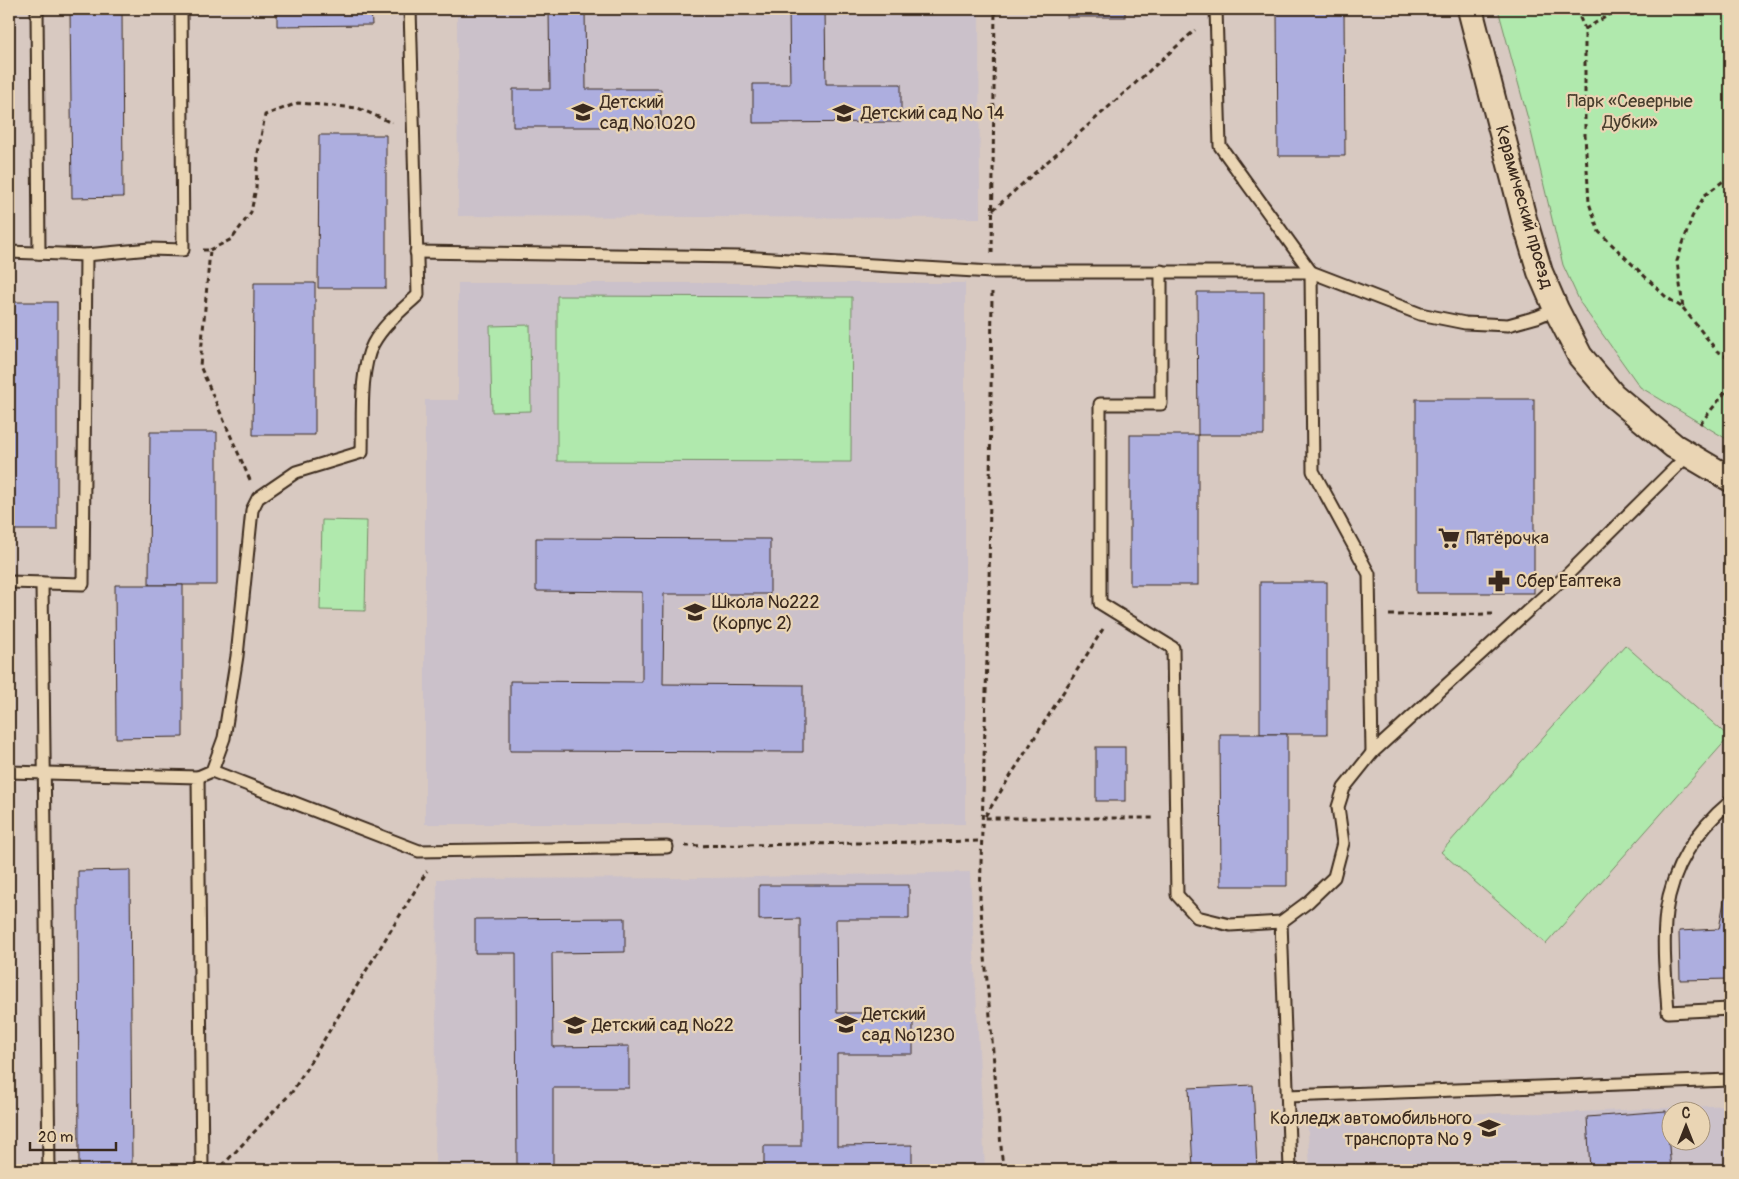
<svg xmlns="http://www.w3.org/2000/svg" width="1739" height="1179" viewBox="0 0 1739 1179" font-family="Pangolin,sans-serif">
<rect width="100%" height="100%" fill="#d8c9c1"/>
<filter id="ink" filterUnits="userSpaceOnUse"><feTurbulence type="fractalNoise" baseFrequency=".02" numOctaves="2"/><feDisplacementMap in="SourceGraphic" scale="10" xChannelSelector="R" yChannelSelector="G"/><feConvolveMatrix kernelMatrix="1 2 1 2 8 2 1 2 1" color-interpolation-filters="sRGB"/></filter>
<g filter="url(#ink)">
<!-- built -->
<g fill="#cbc1ca" fill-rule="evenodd">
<polygon points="457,9 979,9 980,218 458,216"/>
<polygon points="458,283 965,283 965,824 425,824 425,400 458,400"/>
<polygon points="970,872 985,1170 435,1170 437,879 711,878"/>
<path d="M1730 1105V1170H1310L1307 1114 1559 1113ZM1672 1112H1702V1142H1672Z"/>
</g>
<!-- green -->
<g fill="#b0e9ad" stroke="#768a66">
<polygon points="1498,9 1730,9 1730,441 1640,387 1581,304 1563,265 1528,119"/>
<polygon points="557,296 852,297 851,462 557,461"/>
<polygon points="530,325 531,411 492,412 490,326"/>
<polygon points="322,520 367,521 365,611 320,610"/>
<polygon points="1625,645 1729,737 1546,944 1441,852"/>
</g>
<!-- building -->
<g fill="#adaedf" stroke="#3b2a1e">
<polygon points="70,9 122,9 123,197 72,198"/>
<polygon points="277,9 371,9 372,25 277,26"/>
<polygon points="549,9 585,9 586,89 661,89 661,127 513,127 513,89 550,89"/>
<polygon points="789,9 825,9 826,84 901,84 901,122 753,123 753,84 790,84"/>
<rect x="1067" y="9" width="58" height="8"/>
<polygon points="1277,9 1344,9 1345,156 1278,156"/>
<polygon points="319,135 386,135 386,288 318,288"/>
<polygon points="254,283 315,283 315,435 253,435"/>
<polygon points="1197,292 1264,292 1264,435 1198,435"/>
<rect x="9" y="302" width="48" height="228"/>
<rect x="1416" y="399" width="118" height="194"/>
<polygon points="150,432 217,432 217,585 149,585"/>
<rect x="1130" y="435" width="68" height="150"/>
<polygon points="536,538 770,539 770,594 664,594 663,684 803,685 803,752 510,751 510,681 642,682 642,592 536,591"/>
<rect x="1260" y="582" width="67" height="152"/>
<polygon points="115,585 183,585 183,737 116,738"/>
<polygon points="1220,734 1287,734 1287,886 1221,886"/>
<rect x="1096" y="747" width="29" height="54"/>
<polygon points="130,870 132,1170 79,1170 78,871"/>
<polygon points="759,885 909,885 909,919 836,919 837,1013 913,1013 913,1054 837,1054 837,1146 912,1145 912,1170 764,1170 764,1146 801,1146 800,919 759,920"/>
<polygon points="1730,890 1730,979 1680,980 1679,931 1719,929 1724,901"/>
<polygon points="625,918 625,952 552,953 553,1047 629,1046 629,1088 553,1088 553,1170 517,1170 516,953 475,953 475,919"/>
<polygon points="1253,1085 1257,1170 1193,1170 1189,1088"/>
<polygon points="1666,1111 1671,1170 1590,1170 1587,1117"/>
</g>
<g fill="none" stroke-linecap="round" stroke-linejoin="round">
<!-- service casing -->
<g stroke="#3b2a1e" stroke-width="15">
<g id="service">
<polyline points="37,9 39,253"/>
<polyline points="1216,9 1220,146 1311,272 1313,471 1369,574 1372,753"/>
<polyline points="9,252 86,255 150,249 183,250 181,9"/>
<polyline points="416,252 739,257 992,272 1311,272 1420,314 1465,323 1508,325 1537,317 1556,309"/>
<polyline points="1161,271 1161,404 1100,404 1100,603 1173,648 1177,895 1197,917 1230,925 1281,922 1308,902 1334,877 1343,843 1338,807 1344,788 1372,753 1566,576 1688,455"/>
<polyline points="9,582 83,584 86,255"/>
<polyline points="42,583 49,1170"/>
<polyline points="212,771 419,851 667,847"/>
<polyline points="9,772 198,777 202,1170"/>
<path d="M198 777 212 771 224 738 237 656 252 510 258 498 296 472 362 452C363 422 359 370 373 344 384 324 402 310 418 295L410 9"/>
<path d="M1730 802C1696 830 1672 868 1666 912 1662 945 1666 980 1668 1012L1730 1009"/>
<polyline points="1281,922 1290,1170"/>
<polyline points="1287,1096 1730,1080"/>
</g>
</g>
<!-- minor casing -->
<g stroke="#3b2a1e" stroke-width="28">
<polyline id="minor" points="1470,9 1524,219 1540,272 1556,309 1580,356 1613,395 1674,446 1730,479"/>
</g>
<!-- path -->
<g stroke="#3b2a1e" stroke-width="3" stroke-dasharray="5 4" stroke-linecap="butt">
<polyline points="1576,9 1585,29 1585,135 1589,203 1599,232 1666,297 1683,308 1677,261 1692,217 1705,195 1730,176"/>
<polyline points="1585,29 1619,9"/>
<polyline points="993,210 1195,30"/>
<polyline points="203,250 210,250 200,366 250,480"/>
<polyline points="210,250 232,239 251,212 256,188 258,153 265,115 298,103 358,108 392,123"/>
<polyline points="992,253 995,9"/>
<polyline points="992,292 989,589 980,898 1003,1170"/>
<polyline points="1683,308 1717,351 1730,358"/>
<polyline points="1700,424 1730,386"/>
<polyline points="1389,615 1495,614"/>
<polyline points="1103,629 984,818 1155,818"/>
<polyline points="685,846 981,841"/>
<polyline points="222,1166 292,1092 427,871"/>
</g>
<!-- service -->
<use href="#service" stroke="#ead5b4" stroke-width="11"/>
<!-- minor -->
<use href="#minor" stroke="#ead5b4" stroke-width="24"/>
</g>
</g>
<!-- icons -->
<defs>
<g id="school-bare" transform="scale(1.725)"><path d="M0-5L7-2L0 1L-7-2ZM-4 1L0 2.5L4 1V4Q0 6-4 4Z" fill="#3b2a1e" stroke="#ead5b4" stroke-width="2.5" paint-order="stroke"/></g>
<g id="supermarket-bare" transform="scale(1.725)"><path d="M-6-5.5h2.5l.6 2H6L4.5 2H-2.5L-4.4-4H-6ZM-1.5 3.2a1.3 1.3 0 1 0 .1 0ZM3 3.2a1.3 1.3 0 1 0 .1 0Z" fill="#3b2a1e" stroke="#ead5b4" stroke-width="2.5" paint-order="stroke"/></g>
<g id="pharmacy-bare" transform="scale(1.725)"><path d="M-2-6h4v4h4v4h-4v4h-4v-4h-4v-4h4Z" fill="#3b2a1e" stroke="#ead5b4" stroke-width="2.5" paint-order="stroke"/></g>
<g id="university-bare" transform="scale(1.725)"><path d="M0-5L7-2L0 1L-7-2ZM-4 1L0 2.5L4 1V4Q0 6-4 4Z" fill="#3b2a1e" stroke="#ead5b4" stroke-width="2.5" paint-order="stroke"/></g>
</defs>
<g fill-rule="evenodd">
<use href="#school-bare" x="583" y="112"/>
<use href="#school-bare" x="844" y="113"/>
<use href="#supermarket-bare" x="1449" y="538"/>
<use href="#pharmacy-bare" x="1499" y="581"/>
<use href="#school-bare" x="695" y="612"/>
<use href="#school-bare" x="846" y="1024"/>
<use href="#school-bare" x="575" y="1025"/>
<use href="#university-bare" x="1489" y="1128"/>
</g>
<g text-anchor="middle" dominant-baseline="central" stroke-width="4.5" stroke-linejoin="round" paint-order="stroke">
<!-- park labels -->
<g font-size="18" fill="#473d2c" stroke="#ead5b4">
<text x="1630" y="101">Парк «Северные<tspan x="1630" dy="21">Дубки»</tspan></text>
</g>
<!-- poi labels -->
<g font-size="18" fill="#3b2a1e" stroke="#ead5b4" text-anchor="start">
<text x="600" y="102">Детский<tspan x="600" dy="21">сад №1020</tspan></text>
<text x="861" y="113">Детский сад № 14</text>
<text x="1466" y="538">Пятёрочка</text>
<text x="1516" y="581">Сбер Еаптека</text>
<text x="712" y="602">Школа №222<tspan x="712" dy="21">(Корпус 2)</tspan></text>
<text x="862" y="1014">Детский<tspan x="862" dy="21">сад №1230</tspan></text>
<text x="592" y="1025">Детский сад №22</text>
<text x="1472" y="1118" text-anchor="end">Колледж автомобильного<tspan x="1472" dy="21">транспорта № 9</tspan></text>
</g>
<!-- street labels -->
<g font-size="18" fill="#3b2a1e" stroke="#ead5b4">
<text transform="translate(1524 207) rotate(74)">Керамический проезд</text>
</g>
</g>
<!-- margin -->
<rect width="1739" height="1179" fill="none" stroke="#ead5b4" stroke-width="30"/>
<rect x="15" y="15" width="1709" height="1149" fill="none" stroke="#3b2a1e" stroke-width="2" filter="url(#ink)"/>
<!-- north arrow -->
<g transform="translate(1686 1126)"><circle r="24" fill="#ead5b4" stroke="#a49178"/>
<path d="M0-4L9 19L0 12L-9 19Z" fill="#3b2a1e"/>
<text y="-8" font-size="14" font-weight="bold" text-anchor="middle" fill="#3b2a1e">С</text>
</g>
<!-- scale -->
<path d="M30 1142v8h86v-8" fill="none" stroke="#3b2a1e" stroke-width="2.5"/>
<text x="38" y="1142" font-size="15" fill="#3b2a1e" stroke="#ead5b4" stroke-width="4" paint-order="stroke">20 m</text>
</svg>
